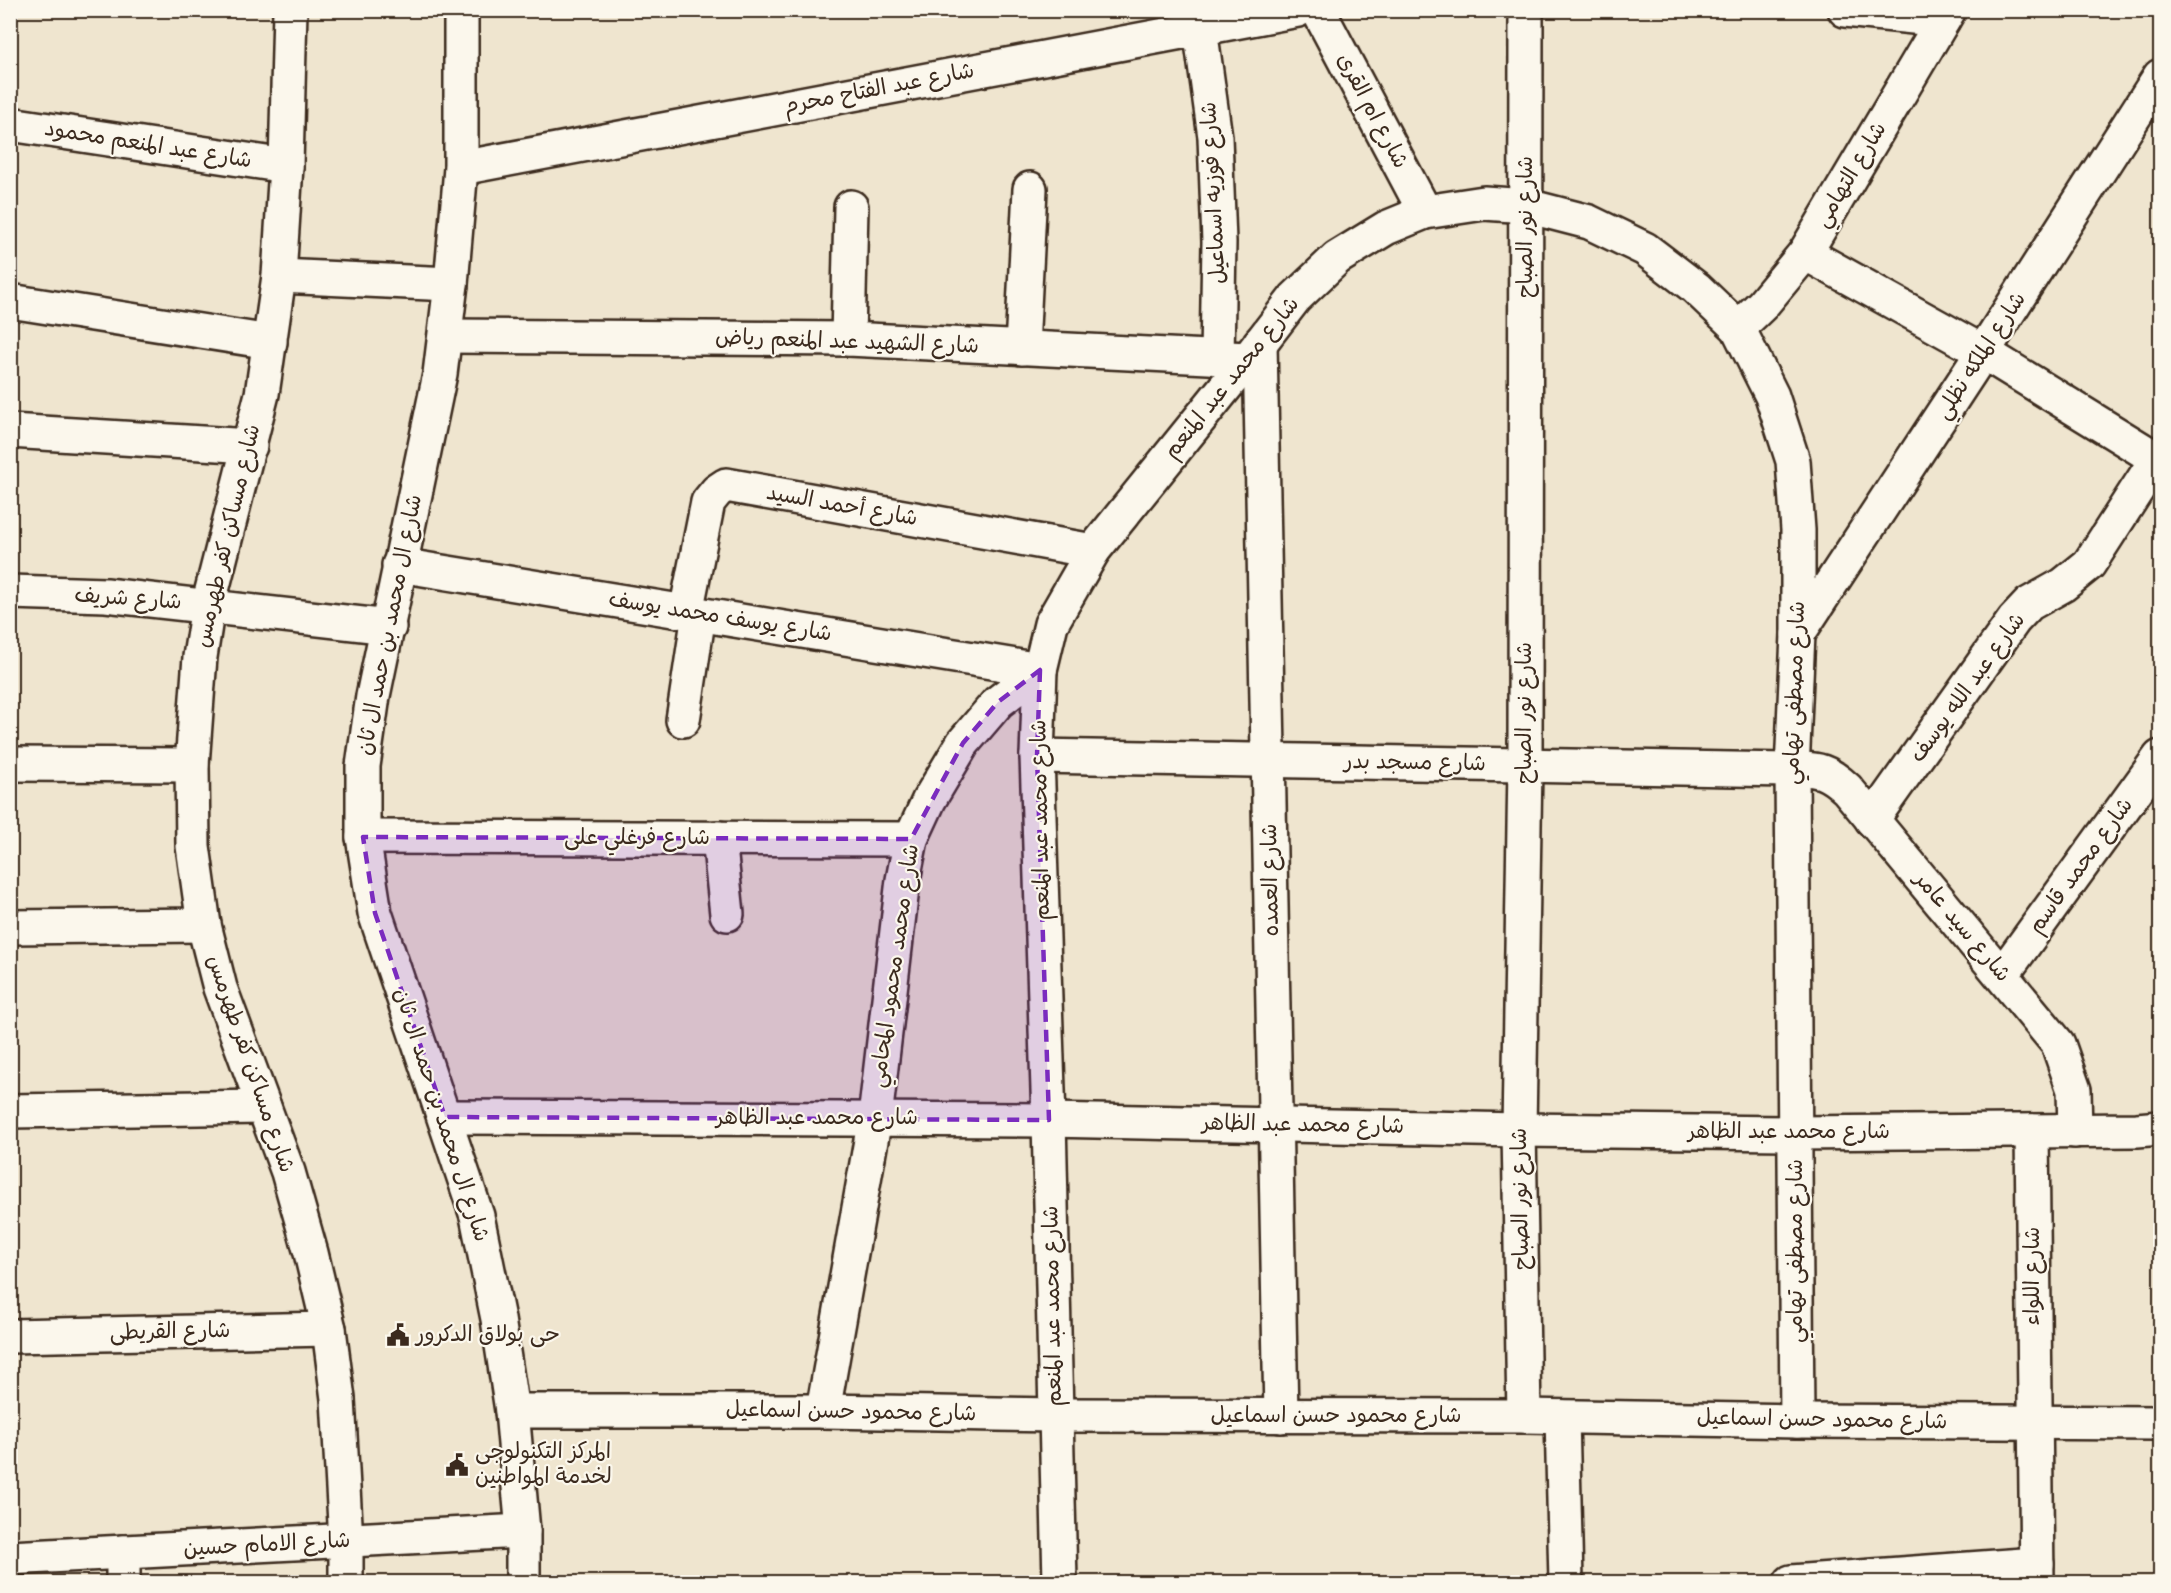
<svg xmlns="http://www.w3.org/2000/svg" width="2171" height="1593" viewBox="0 0 2171 1593" font-family="Mynerve,'Playpen Sans Arabic',sans-serif">
<rect width="100%" height="100%" fill="#efe5cf"/>
<filter id="ink" filterUnits="userSpaceOnUse"><feTurbulence type="fractalNoise" baseFrequency=".0167" numOctaves="2"/><feDisplacementMap in="SourceGraphic" scale="12" xChannelSelector="R" yChannelSelector="G"/><feConvolveMatrix kernelMatrix="1 2 1 2 8 2 1 2 1" color-interpolation-filters="sRGB"/></filter>
<g filter="url(#ink)">
<g fill="none" stroke-linecap="round" stroke-linejoin="round">
<!-- street casing -->
<g stroke="#3b2a1e" stroke-width="38">
<g id="street">
<polyline points="1318,10 1425,212"/>
<polyline points="1845,10 1943,20"/>
<polyline points="1200,28 1215,137 1219,242 1217,358"/>
<polyline points="10,124 286,166"/>
<polyline points="461,168 1298,10"/>
<polyline points="1805,253 1983,352 2160,461"/>
<polyline points="279,276 451,284"/>
<polyline points="10,301 270,342"/>
<polyline points="1738,328 1762,305 1805,253 1949,10"/>
<polyline points="446,336 848,339 1248,359"/>
<polyline points="848,339 851,207"/>
<polyline points="1260,343 1281,1416"/>
<polyline points="1022,348 1030,189"/>
<polyline points="10,431 250,446"/>
<polyline points="399,565 1040,670"/>
<polyline points="10,592 106,595 389,627"/>
<polyline points="686,612 708,502 717,491 726,485 1093,551"/>
<polyline points="1798,634 1983,352 2160,76"/>
<polyline points="683,720 699,614"/>
<path d="M1037 756 1792 770C1817 767 1829 772 1847 789L2058 1044 2074 1090 2075 1131"/>
<polyline points="10,764 192,765"/>
<polyline points="1872,820 2014,620 2029,604 2063,585 2089,564 2160,454"/>
<polyline points="363,837 911,839"/>
<polyline points="719,838 727,914"/>
<polyline points="10,927 204,925"/>
<polyline points="2002,975 2160,757"/>
<polyline points="10,1111 264,1107"/>
<polyline points="445,1117 1049,1120 1519,1130 1795,1133 2137,1130 2160,1128"/>
<polyline points="2032,1131 2037,1582"/>
<polyline points="10,1336 329,1329"/>
<polyline points="512,1411 823,1411 1056,1415 1524,1416 1797,1421 2160,1423"/>
<polyline points="823,1411 875,1118 903,880 911,839 929,800 963,743 998,702 1040,670"/>
<polyline points="1524,1416 1519,1130 1525,765 1526,10"/>
<polyline points="1562,1417 1566,1582"/>
<polyline points="10,1558 523,1531"/>
<polyline points="123,1582 123,1552"/>
<polyline points="1060,1582 1049,1120 1037,756 1040,670 1051,624 1093,551 1248,359 1295,298 1337,258 1386,228 1425,212 1484,203 1527,206 1589,222 1645,249 1696,288 1738,328 1772,396 1793,461 1798,530 1798,634 1792,770 1797,1421"/>
<polyline points="1791,1582 2037,1564"/>
</g>
</g>
<!-- secondary casing -->
<g stroke="#3b2a1e" stroke-width="38">
<g id="secondary">
<polyline points="290,10 286,166 279,276 262,394 208,606 200,657 192,765 193,846 204,925 220,988 288,1172 311,1253 329,1329 338,1399 346,1541 346,1582"/>
<polyline points="461,10 461,168 451,284 440,374 373,696 363,766 363,837 375,913 477,1216 498,1319 512,1411 523,1531 523,1582"/>
</g>
</g>
<!-- street -->
<use href="#street" stroke="#fbf7ec" stroke-width="33"/>
<!-- secondary -->
<use href="#secondary" stroke="#fbf7ec" stroke-width="33"/>
</g>
</g>
<!-- marked area -->
<path fill="#7b2cbf" fill-opacity="0.2" stroke="#7b2cbf" stroke-width="4.5" stroke-dasharray="12 8" stroke-linejoin="round" d="M1040 670 1037 756 1049 1120 445 1117 375 913 363 837 911 839 963 743 998 702Z"/>
<!-- icons -->
<defs>
<g id="civic-bare" transform="scale(1.8)"><path d="M-.6-6.5H3V-4.5H.6V-3L4-1V1h2V6H-6V1h2V-1L-.6-3ZM-1.2 2.5V6h2.4V2.5Z" fill="#3b2a1e" stroke="#fbf7ec" stroke-width="2.5" paint-order="stroke"/></g>
</defs>
<g fill-rule="evenodd">
<use href="#civic-bare" x="398" y="1335"/>
<use href="#civic-bare" x="457" y="1465"/>
</g>
<g text-anchor="middle" dominant-baseline="central" stroke-width="4.5" stroke-linejoin="round" paint-order="stroke">
<!-- street labels -->
<g font-size="22" fill="#3b2a1e" stroke="#fbf7ec">
<text transform="translate(879 89) rotate(-11)">شارع عبد الفتاح محرم</text>
<text transform="translate(1372 111) rotate(62)">شارع ام القرى</text>
<text transform="translate(148 145) rotate(9)">شارع عبد المنعم محمود</text>
<text transform="translate(1851 175) rotate(-59)">شارع التهامي</text>
<text transform="translate(1214 193) rotate(-93)">شارع فوزيه اسماعيل</text>
<text transform="translate(1526 227) rotate(-90)">شارع نور الصباح</text>
<text transform="translate(847 342) rotate(2)">شارع الشهيد عبد المنعم رياض</text>
<text transform="translate(1981 356) rotate(-57)">شارع الملكه نظلي</text>
<text transform="translate(1232 378) rotate(-51)">شارع محمد عبد المنعم</text>
<text transform="translate(842 506) rotate(10)">شارع أحمد السيد</text>
<text transform="translate(228 536) rotate(-77)">شارع مساكن كفر طهرمس</text>
<text transform="translate(128 599) rotate(4)">شارع شريف</text>
<text transform="translate(720 617) rotate(9)">شارع يوسف محمد يوسف</text>
<text transform="translate(390 625) rotate(-79)">شارع ال محمد بن حمد ال ثان</text>
<text transform="translate(1968 688) rotate(-54)">شارع عبد الله يوسف</text>
<text transform="translate(1795 693) rotate(-88)">شارع مصطفى تهامي</text>
<text transform="translate(1525 713) rotate(-90)">شارع نور الصباح</text>
<text transform="translate(1415 763) rotate(1)">شارع مسجد بدر</text>
<text transform="translate(1041 820) rotate(-91)">شارع محمد عبد المنعم</text>
<text x="637" y="838">شارع فرغلي على</text>
<text transform="translate(2081 866) rotate(-54)">شارع محمد قاسم</text>
<text transform="translate(1271 880) rotate(-91)">شارع العمده</text>
<text transform="translate(1962 927) rotate(50)">شارع سيد عامر</text>
<text transform="translate(895 966) rotate(-82)">شارع محمد محمود المحامي</text>
<text transform="translate(250 1064) rotate(71)">شارع مساكن كفر طهرمس</text>
<text transform="translate(441 1115) rotate(72)">شارع ال محمد بن حمد ال ثان</text>
<text x="817" y="1118">شارع محمد عبد الظاهر</text>
<text transform="translate(1303 1125) rotate(1)">شارع محمد عبد الظاهر</text>
<text x="1789" y="1132">شارع محمد عبد الظاهر</text>
<text transform="translate(1521 1199) rotate(-91)">شارع نور الصباح</text>
<text transform="translate(1796 1251) rotate(-90)">شارع مصطفى تهامي</text>
<text transform="translate(2033 1276) rotate(-90)">شارع اللواء</text>
<text transform="translate(1053 1306) rotate(-91)">شارع محمد عبد المنعم</text>
<text transform="translate(170 1332) rotate(-1)">شارع القريطى</text>
<text transform="translate(851 1412) rotate(1)">شارع محمود حسن اسماعيل</text>
<text x="1336" y="1416">شارع محمود حسن اسماعيل</text>
<text transform="translate(1822 1420) rotate(1)">شارع محمود حسن اسماعيل</text>
<text transform="translate(267 1545) rotate(-3)">شارع الامام حسين</text>
</g>
<!-- poi labels -->
<g font-size="22" fill="#3b2a1e" stroke="#fbf7ec" text-anchor="start">
<text x="416" y="1335">حى بولاق الدكرور</text>
<text x="475" y="1452">المركز التكنولوجى<tspan x="475" dy="25">لخدمة المواطنين</tspan></text>
</g>
</g>
<!-- margin -->
<rect width="2171" height="1593" fill="none" stroke="#fbf7ec" stroke-width="36"/>
<rect x="18" y="18" width="2135" height="1557" fill="none" stroke="#3b2a1e" stroke-width="2" filter="url(#ink)"/>
</svg>
